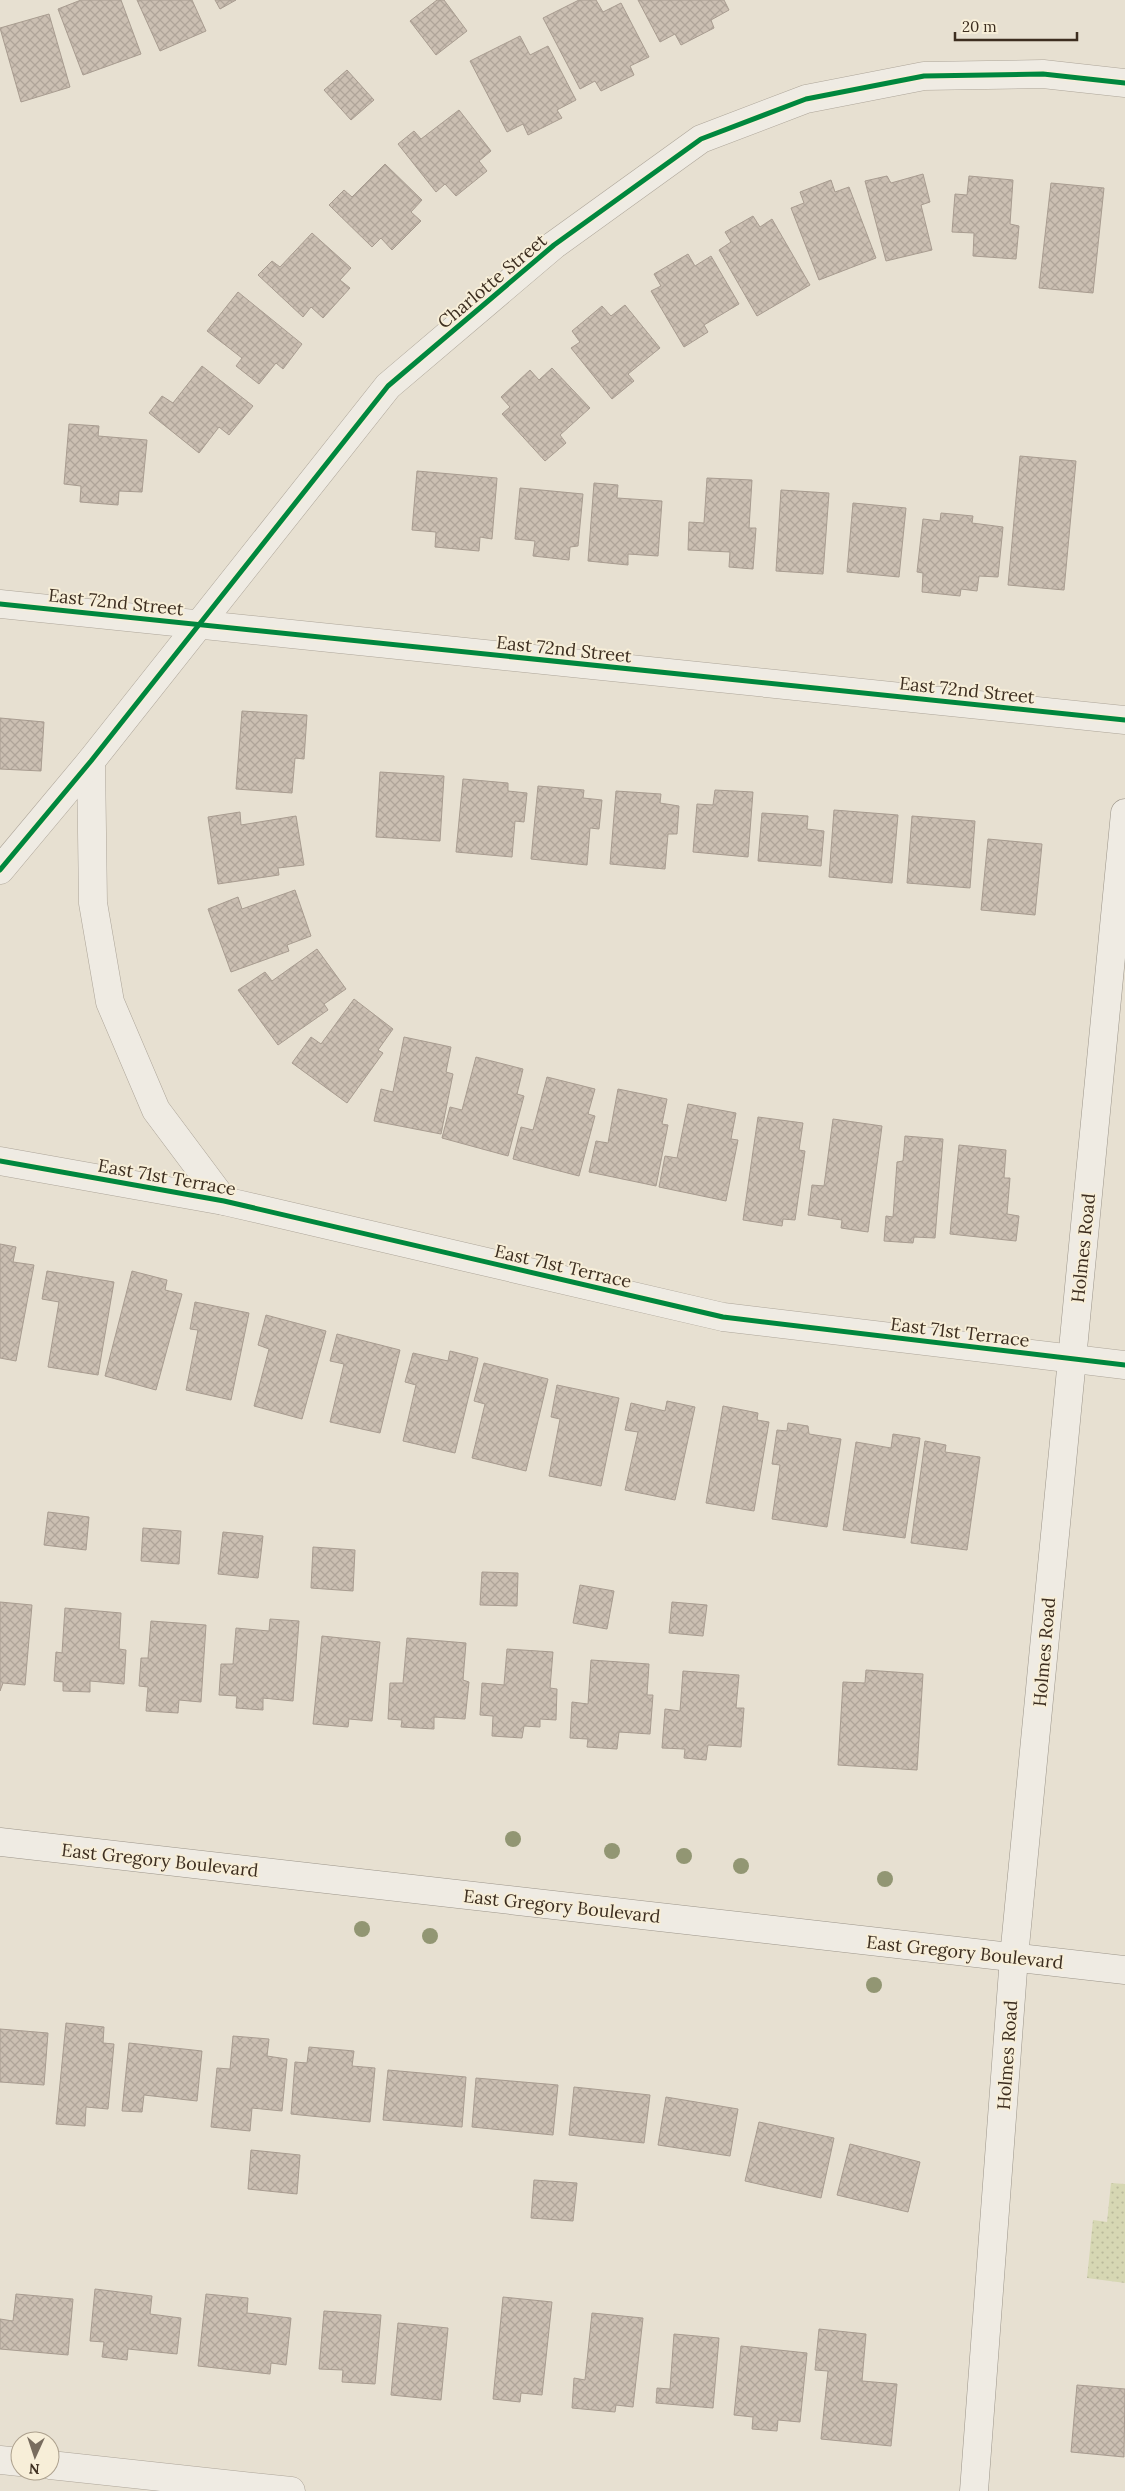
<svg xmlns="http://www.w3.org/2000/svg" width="1125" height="2491" viewBox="0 0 1125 2491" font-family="Lora,serif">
<defs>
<pattern id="garden-dots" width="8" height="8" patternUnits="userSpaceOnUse" patternTransform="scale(1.25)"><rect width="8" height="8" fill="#d6d7b3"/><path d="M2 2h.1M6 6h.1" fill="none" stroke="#b9b99a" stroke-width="1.8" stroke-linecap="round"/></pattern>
<pattern id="building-cross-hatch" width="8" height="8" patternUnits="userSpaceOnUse" patternTransform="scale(1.25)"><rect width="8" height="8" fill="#cbbfb2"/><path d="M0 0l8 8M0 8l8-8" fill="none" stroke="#afa499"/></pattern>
</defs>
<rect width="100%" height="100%" fill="#e7e0d1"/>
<!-- garden -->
<polygon fill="url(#garden-dots)" points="1111,2183 1125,2184 1125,2283 1087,2278 1093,2220 1107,2222"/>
<!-- building -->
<g fill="url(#building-cross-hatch)" stroke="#a89c90">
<polygon points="81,0 121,0 141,54 83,75 58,9"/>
<polygon points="137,0 192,0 206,31 160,51"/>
<polygon points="215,0 236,0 220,9"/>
<polygon points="437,0 444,0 467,31 436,55 410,21"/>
<polygon points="579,0 596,0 603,12 621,3 649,57 630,66 634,75 601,91 595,81 580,89 543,18"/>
<polygon points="638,0 724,0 729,10 711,20 714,28 681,45 675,34 660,42"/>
<polygon points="49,14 70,87 21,102 0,28"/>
<polygon points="520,36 530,55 548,46 576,100 557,110 562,118 528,135 523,124 507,132 470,61"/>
<polygon points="347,70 374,100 351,120 324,90"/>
<polygon points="459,110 491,151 479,161 487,171 456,196 445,184 436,192 398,144 414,131 421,139"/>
<polygon points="385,164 422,200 411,212 421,221 392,250 381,238 372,247 329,205 344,190 352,197"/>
<polygon points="923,174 930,202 921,205 932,250 886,261 865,181 887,176 891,183"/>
<polygon points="969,176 1013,180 1010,224 1019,226 1016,259 973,256 974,233 952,232 955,194 967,195"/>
<polygon points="831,180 835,192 849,187 876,258 819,280 791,208 804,203 800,192"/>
<polygon points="1051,183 1104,188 1093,293 1039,288"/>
<polygon points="753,216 760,227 772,219 810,285 757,316 719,250 731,242 725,232"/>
<polygon points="312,233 351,268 340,280 350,288 323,318 311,307 303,317 258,275 272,261 280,267"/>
<polygon points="688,254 695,266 711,256 739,304 704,325 708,332 684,347 651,291 661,286 654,274"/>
<polygon points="238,292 302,344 283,369 276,363 259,384 236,366 242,358 207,331"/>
<polygon points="625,305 660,348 628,374 634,381 612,399 571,348 580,342 572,331 602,306 611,316"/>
<polygon points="202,366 253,406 229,435 219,427 199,453 149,413 162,396 173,403"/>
<polygon points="552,368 590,408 560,435 566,443 545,461 502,414 510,407 501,397 530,370 539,380"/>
<polygon points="69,424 99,426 98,436 147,440 142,492 119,491 118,505 80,502 81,486 64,484"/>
<polygon points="1020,456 1076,461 1064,590 1008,585"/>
<polygon points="417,471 497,478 492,539 480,537 479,551 435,547 436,532 412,530"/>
<polygon points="707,478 752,480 749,528 756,528 753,569 729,567 730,552 688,550 689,522 704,523"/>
<polygon points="594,483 618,485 617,498 662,501 658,556 628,554 628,565 588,561"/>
<polygon points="520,488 583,494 578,546 570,547 569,560 533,556 535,541 515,539"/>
<polygon points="781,490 829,493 823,574 776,571"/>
<polygon points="853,503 906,508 899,577 847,572"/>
<polygon points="941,513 973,516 972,523 1003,527 998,577 979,576 977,591 961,589 960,596 922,592 923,573 917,572 923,519 940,521"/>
<polygon points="242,711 307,715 304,759 295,758 292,793 236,789"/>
<polygon points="0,718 44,722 41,771 0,769"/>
<polygon points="380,772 444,776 440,841 376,837"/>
<polygon points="463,779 508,783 508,791 527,793 524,822 515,821 512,857 456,852"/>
<polygon points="538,786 584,790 583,798 602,800 599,829 590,828 587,865 531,859"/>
<polygon points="715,790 753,792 748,857 693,852 697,804 713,805"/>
<polygon points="616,791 661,794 660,803 679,806 677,834 668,834 665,869 610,864"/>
<polygon points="834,810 898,815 892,883 829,877"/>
<polygon points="240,812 241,825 296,816 304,865 278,868 279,875 218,884 208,817"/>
<polygon points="762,813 808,816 807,829 824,831 821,866 758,861"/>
<polygon points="912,816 975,821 970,888 907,883"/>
<polygon points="988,839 1042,844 1035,915 981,910"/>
<polygon points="295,890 311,936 287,945 289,951 231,972 208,909 238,897 242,909"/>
<polygon points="317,949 346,989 324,1004 328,1010 278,1045 238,990 265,972 272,981"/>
<polygon points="354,999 393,1029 378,1050 383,1053 347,1103 292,1063 311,1037 321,1044"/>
<polygon points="404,1037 451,1047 446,1072 453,1074 441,1134 374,1121 381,1089 393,1092"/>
<polygon points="476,1057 523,1069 517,1094 524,1096 508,1156 442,1138 450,1107 462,1110"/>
<polygon points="547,1077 595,1089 588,1114 595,1116 579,1176 513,1159 521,1127 533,1130"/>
<polygon points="618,1089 667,1099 662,1124 668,1125 656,1186 589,1172 596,1141 608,1143"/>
<polygon points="688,1104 736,1113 731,1139 738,1140 726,1201 659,1187 665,1156 677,1158"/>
<polygon points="758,1117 803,1123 799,1150 805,1151 795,1220 783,1219 782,1226 743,1220"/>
<polygon points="833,1119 882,1126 868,1232 841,1228 842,1220 808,1215 812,1185 824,1186"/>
<polygon points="905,1136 943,1139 935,1238 914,1237 913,1243 884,1241 886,1216 893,1217 897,1162 903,1161"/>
<polygon points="959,1145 1006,1150 1004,1178 1010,1178 1007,1214 1019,1216 1016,1241 950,1234"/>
<polygon points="0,1244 16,1247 13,1262 34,1265 16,1361 0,1358"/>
<polygon points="47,1271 114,1282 98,1375 48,1367 59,1302 42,1299"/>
<polygon points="132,1271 167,1280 165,1290 182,1294 156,1390 105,1376"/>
<polygon points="195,1302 249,1313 231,1400 186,1390 198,1330 190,1329"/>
<polygon points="266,1315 326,1331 302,1419 254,1406 269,1349 258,1345"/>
<polygon points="337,1334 400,1350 380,1433 330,1422 344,1364 330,1361"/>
<polygon points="450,1351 478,1358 455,1453 403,1441 416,1385 405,1382 413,1353 448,1361"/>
<polygon points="484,1363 548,1379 526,1471 472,1458 485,1404 474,1401"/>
<polygon points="557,1385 619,1398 601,1486 549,1476 560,1419 551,1417"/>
<polygon points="667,1401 695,1407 675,1500 625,1490 638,1432 625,1430 631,1403 665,1411"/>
<polygon points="723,1406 758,1413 757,1420 769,1422 754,1511 706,1503"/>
<polygon points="788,1423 808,1426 809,1434 841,1439 827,1527 772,1519 780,1465 772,1464 777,1430 787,1431"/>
<polygon points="893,1434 920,1438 905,1538 843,1530 856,1442 891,1448"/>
<polygon points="925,1441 946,1445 945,1452 980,1457 967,1550 911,1543"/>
<polygon points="48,1512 89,1517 86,1550 44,1545"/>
<polygon points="143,1528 181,1531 179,1564 141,1561"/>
<polygon points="223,1532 263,1536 258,1578 218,1574"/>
<polygon points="313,1547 355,1550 353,1591 311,1588"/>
<polygon points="482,1572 518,1573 517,1606 480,1605"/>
<polygon points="580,1585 614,1591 607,1629 573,1623"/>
<polygon points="0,1602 32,1605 25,1685 3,1683 0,1691"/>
<polygon points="672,1602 707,1605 703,1636 669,1633"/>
<polygon points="65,1608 121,1613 119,1649 126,1650 124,1684 90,1681 90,1692 63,1691 63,1682 54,1681 56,1652 62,1653"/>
<polygon points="270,1619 299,1621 293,1701 263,1698 263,1710 236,1708 237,1696 219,1695 221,1664 233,1664 236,1628 269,1631"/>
<polygon points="151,1621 206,1625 201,1702 179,1700 178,1713 146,1711 148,1687 139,1686 141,1658 148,1658"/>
<polygon points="322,1636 380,1642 372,1721 349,1719 348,1727 313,1724"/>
<polygon points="407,1638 466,1643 463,1680 469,1682 465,1719 434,1717 434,1729 401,1727 402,1720 388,1719 390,1683 403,1683"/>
<polygon points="507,1649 553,1652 550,1688 557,1689 556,1720 540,1719 540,1727 524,1726 522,1738 492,1736 493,1716 480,1715 482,1683 504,1685"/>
<polygon points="591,1660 649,1664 647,1695 653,1695 650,1734 619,1732 617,1749 587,1747 588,1739 570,1738 572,1702 588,1704"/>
<polygon points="866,1670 923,1674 917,1770 838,1765 843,1682 865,1683"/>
<polygon points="683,1671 739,1675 736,1708 744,1708 741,1747 708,1745 706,1760 684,1758 685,1749 662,1748 665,1709 680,1711"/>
<polygon points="66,2023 104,2027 103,2043 114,2044 108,2109 86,2107 85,2126 56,2124"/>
<polygon points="0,2029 48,2033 44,2085 0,2082"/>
<polygon points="233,2036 269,2039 267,2056 287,2059 282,2111 252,2108 250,2131 211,2127 217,2068 230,2069"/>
<polygon points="129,2043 202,2051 197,2101 144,2095 142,2112 122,2111"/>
<polygon points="309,2047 354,2051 352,2066 375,2068 370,2122 291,2114 295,2062 307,2063"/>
<polygon points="388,2070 466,2077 462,2127 383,2120"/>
<polygon points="476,2078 558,2085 553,2135 472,2127"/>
<polygon points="574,2087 650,2095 644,2143 569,2135"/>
<polygon points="666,2097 738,2109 730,2156 658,2145"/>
<polygon points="759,2122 834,2138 821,2198 745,2181"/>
<polygon points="850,2144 920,2162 908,2212 837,2195"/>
<polygon points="251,2150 300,2155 297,2194 248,2189"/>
<polygon points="534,2180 577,2183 573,2221 531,2218"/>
<polygon points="95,2289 152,2296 150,2314 181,2318 177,2354 128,2349 127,2360 102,2357 104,2342 90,2341"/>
<polygon points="16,2294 73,2299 68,2355 0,2349 0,2319 13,2321"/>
<polygon points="206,2294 248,2298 247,2313 291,2318 286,2365 271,2363 270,2374 198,2366"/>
<polygon points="503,2297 552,2302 542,2395 521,2393 520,2402 493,2399"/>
<polygon points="324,2311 381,2315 375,2384 342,2382 343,2370 319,2369"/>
<polygon points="592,2313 643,2318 633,2407 616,2405 615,2412 572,2408 574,2378 585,2380"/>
<polygon points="398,2323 448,2328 441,2400 391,2395"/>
<polygon points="819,2329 866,2334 862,2381 897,2384 891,2446 821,2439 828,2371 815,2370"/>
<polygon points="674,2334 719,2338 713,2408 656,2403 657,2388 670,2389"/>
<polygon points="741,2346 807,2353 800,2422 778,2420 777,2431 752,2429 753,2417 734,2415"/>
<polygon points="1077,2385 1125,2389 1124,2457 1071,2452"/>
</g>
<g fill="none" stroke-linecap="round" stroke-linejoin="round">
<!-- minor casing -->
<g stroke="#ada599" stroke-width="29">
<g id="minor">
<polyline points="0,604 1125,720"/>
<polyline points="91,761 93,903 110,1002 156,1110 224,1201"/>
<polyline points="0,870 91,761 388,386 554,245 701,139 806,99 924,76 1043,74 1125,83"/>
<polyline points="0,1161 224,1201 723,1317 1125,1365"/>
<polyline points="0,2460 20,2462"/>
<polyline points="50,2465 291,2491"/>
</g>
</g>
<!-- secondary casing -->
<g stroke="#9c958a" stroke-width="29">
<g id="secondary">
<polyline points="0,1842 1125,1970"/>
<polyline points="974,2491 1014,1957 1125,813"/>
</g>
</g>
<!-- minor -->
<use href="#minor" stroke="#efebe3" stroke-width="28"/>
<!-- secondary -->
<use href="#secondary" stroke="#efebe3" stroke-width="28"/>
<!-- cycleway casing -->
<g stroke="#f7eed8" stroke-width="8">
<g id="cycleway">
<polyline points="0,604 1125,720"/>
<polyline points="0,870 91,761 388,386 554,245 701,139 806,99 924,76 1043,74 1125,83"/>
<polyline points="0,1161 224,1201 723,1317 1125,1365"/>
</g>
</g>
<!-- cycleway -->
<use href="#cycleway" stroke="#00873e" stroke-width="5"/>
</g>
<!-- trees -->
<g fill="#929673">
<circle cx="513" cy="1839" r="8"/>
<circle cx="612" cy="1851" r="8"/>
<circle cx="684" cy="1856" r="8"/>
<circle cx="741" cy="1866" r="8"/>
<circle cx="885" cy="1879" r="8"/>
<circle cx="362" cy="1929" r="8"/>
<circle cx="430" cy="1936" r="8"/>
<circle cx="874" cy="1985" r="8"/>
</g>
<g text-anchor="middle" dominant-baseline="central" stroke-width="4" stroke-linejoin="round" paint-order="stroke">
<!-- street labels -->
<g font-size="18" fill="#3d2e20" stroke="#f7eed8">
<text transform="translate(492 281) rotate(-40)">Charlotte Street</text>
<text transform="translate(116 602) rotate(6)">East 72nd Street</text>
<text transform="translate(564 649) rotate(6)">East 72nd Street</text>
<text transform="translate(967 690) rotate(6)">East 72nd Street</text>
<text transform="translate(167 1177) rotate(10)">East 71st Terrace</text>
<text transform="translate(1083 1248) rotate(-84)">Holmes Road</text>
<text transform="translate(563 1266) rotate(13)">East 71st Terrace</text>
<text transform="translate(960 1332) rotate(7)">East 71st Terrace</text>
<text transform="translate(1044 1652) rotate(-85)">Holmes Road</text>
<text transform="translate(160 1860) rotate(6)">East Gregory Boulevard</text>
<text transform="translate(562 1906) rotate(6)">East Gregory Boulevard</text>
<text transform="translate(965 1952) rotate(6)">East Gregory Boulevard</text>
<text transform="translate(1007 2055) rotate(-86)">Holmes Road</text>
</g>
</g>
<!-- north arrow -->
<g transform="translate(35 2456) rotate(183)"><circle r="24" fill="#f7eed8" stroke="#ada18e"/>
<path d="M0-4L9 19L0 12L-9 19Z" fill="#786c5e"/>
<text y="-8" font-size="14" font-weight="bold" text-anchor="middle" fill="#3d2e20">N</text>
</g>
<!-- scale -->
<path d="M955 32v8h122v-8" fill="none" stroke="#3d2e20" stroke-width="2.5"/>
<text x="962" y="32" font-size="15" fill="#3d2e20" stroke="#f7eed8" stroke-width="4" paint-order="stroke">20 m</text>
</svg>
